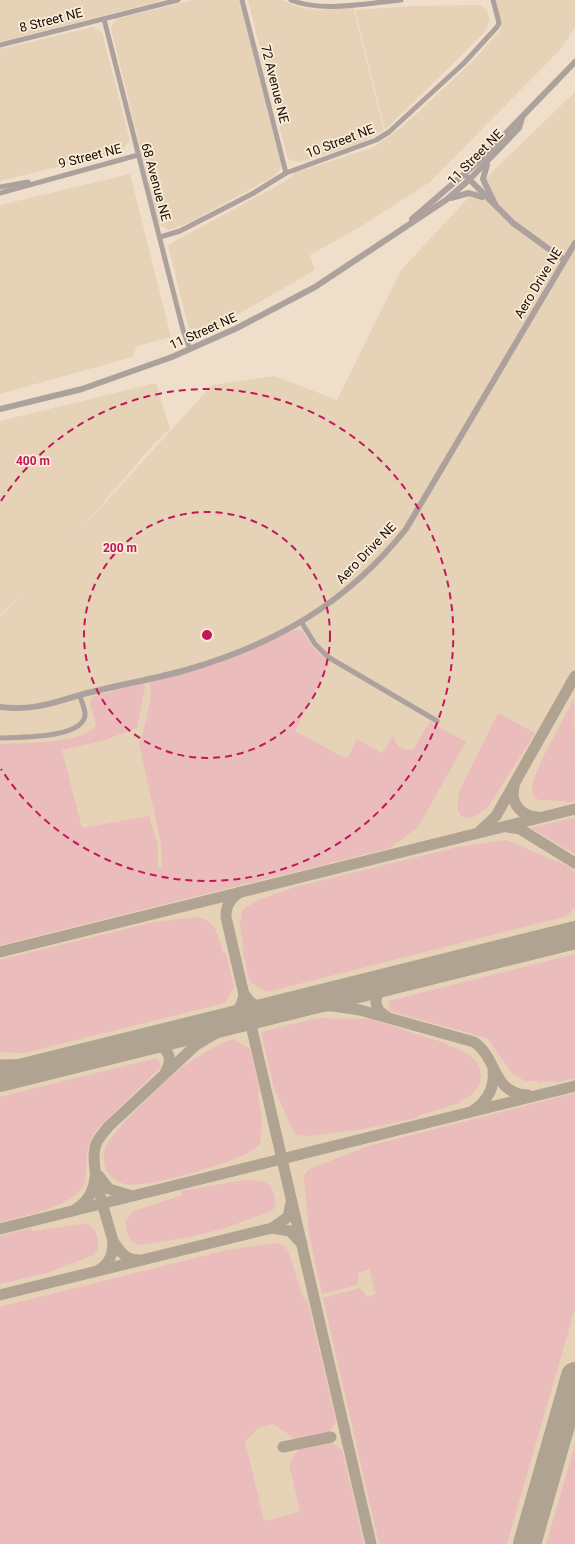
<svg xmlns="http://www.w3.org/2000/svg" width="575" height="1544" viewBox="0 0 575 1544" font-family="Roboto,sans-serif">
<rect width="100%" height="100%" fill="#efdfca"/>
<!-- built -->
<g fill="#e6d2b7">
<polygon points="0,0 164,0 0,42"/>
<polygon points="193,0 241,0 254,60 281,164 280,170 274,176 189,223 169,230 161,226 157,217 111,28 116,19"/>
<polygon points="248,0 282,0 299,7 318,10 353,7 384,131 360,143 300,162 290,160 287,157"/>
<polygon points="496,0 575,0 575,27 560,50 430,182 360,227 310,255 315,270 211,330 189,329 168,245 291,178 294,173 374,147 402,127 471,63 501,29"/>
<polygon points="481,5 487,11 490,20 485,32 385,130 355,10 412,6"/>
<polygon points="93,27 102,32 130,141 121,151 0,181 0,49"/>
<polygon points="575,92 575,1544 0,1544 0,617 23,592 0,615 0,421 156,383 170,429 154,444 75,536 212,385 275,376 337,400 401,270 497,167"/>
<polygon points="130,174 171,337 137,346 132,357 0,394 0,205"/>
</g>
<!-- green -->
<g fill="#eabcbb">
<path d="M295 630 302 631 314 649 330 662 295 731 347 759 357 739 382 753 394 735C394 745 403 752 413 749L430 722 466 742 418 827 390 848 0 945V744C20 743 88 744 96 724L90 703 93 697 125 687 144 683 145 687 137 728 102 741 62 750 82 828 149 816 158 845V868L162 867 161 843 139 744 145 725 151 696 150 682 236 656Z"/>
<path d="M574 699 575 801 566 803V801L539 800 533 796C530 786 536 773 541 764L540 763Z"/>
<polygon points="498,713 535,733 488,807 472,818 462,817 457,809 459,792"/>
<polygon points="575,817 575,854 531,828"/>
<polygon points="507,840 557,862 558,861 571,868 575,874 575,907 567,916 267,992 250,982 242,949 244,948 240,927 242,910 258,900 295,887 458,847"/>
<path d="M195 917C216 919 218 935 223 953H226L234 987 225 1003 23 1053 0 1052V960L150 923Z"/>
<polygon points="575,954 575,1078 556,1083 556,1081 551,1082 550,1081 539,1083 538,1081 525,1081 512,1073 487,1038 389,1011 389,1001"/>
<path d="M317 1018 370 1019 448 1044V1046L459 1048 458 1050C488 1058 488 1093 459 1101V1103L448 1106V1107L417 1116V1118L364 1129 309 1136 297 1135 291 1126 274 1088 261 1032Z"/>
<path d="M234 1039 250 1049 260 1092 258 1093 262 1121 260 1144C257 1147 254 1150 250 1152 230 1163 147 1189 125 1184 116 1182 108 1175 105 1167 103 1160 103 1153 106 1146 112 1132 170 1075 184 1066 198 1056 218 1044 234 1039Z"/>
<path d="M157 1058 161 1067 97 1129C82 1152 89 1158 85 1181 80 1206 22 1216 0 1222V1097Z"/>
<polygon points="575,1093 575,1308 507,1544 379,1544 323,1298 360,1288 367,1297 376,1294 369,1269 358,1273 358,1285 322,1294 309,1234 304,1176 309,1169 369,1146"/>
<path d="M244 1180C261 1181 272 1179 275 1199 276 1204 275 1207 272 1211L222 1229 190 1237 140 1245C128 1243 125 1231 126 1220L132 1212 182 1195 181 1191Z"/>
<path d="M83 1224C96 1225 99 1237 98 1249L94 1255 46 1273 0 1284V1236L31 1228 33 1231Z"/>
<polygon points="276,1243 283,1245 288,1251 304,1300 307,1299 336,1421 329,1433 297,1440 273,1424 260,1427 245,1441 264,1521 300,1512 289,1464 299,1449 330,1442 342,1450 364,1544 0,1544 0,1307 227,1250"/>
<polygon points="575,1445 575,1544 546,1544"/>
</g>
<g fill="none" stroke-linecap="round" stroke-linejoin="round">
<!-- taxiway -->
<g stroke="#b0a392" stroke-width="11">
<path d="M514 787C510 803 521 816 537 817"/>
<polyline points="507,827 520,829 575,863"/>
<polyline points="480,831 496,816 575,676"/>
<path d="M240 892C230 899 226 905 226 917L371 1544"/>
<polyline points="0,952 575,809"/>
<path d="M245 995C252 1007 263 1009 276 1010"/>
<path d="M292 1006H333L360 1010 474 1042C498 1058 492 1094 528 1095"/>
<path d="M386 1016C369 1007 376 989 389 981"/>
<path d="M223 1022C235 1017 242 1008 244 994"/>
<path d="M146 1042C162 1043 176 1054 166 1071"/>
<polyline points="0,1065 54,1064"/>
<path d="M474 1110C488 1100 495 1088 493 1071"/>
<polyline points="98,1175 109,1189 129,1195"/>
<polyline points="291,1203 288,1217 272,1228 290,1231 302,1244"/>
<path d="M76 1209C87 1202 94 1191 95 1177"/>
<polyline points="0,1229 575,1086"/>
<path d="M113 1241C107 1218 88 1165 96 1144 99 1137 104 1132 109 1126L196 1045 230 1025 258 1014"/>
<path d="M99 1270C110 1263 113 1254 113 1241 120 1252 126 1260 139 1260"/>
<polyline points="0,1295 272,1228"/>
<polyline points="283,1447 331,1437"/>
</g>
<!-- runway -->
<g stroke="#b0a392" stroke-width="28">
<polyline points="0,1078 575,935"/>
<polyline points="527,1544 575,1376"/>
</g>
<!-- minor -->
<g stroke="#aca19c" stroke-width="5">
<polyline points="242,0 286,173"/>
<path d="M291 0C322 13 367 3 401 0"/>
<polyline points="104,19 183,330 190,349"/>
<polyline points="0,45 178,0"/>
<polyline points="0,187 28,182"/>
<polyline points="0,193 138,155"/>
<polyline points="160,237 180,231 252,194 286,173 376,140 389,132 464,63 497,27 499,23 493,0"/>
<polyline points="302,623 315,644 328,657 437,721"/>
<path d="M0 738C17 737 85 739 85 714 85 708 81 701 80 696"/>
</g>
<!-- tertiary -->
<g stroke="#aca19c" stroke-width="6">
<polyline points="487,165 483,179 495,204"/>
<polyline points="467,177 513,223 564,260"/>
<polyline points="451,198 469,193 482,197"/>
<polyline points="412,219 478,162 575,62"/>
<polyline points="0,409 82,389 172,357 237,328 315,287 446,200 469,180 519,128 522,118"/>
<path d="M0 707C41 712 62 698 100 690 129 683 158 678 186 670 276 644 347 603 406 529L575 243"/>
</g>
</g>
<!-- distance rings -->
<g fill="none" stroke="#c2185b" stroke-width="2" stroke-dasharray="7 5">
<circle cx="207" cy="635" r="123"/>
<path d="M1 501A246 246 0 1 1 1 769"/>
</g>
<g text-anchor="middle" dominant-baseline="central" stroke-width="3.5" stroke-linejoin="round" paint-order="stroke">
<!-- street labels -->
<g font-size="13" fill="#17110a" stroke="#fdecd7">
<text transform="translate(51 20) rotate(-14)">8 Street NE</text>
<text transform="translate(275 84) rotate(76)">72 Avenue NE</text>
<text transform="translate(340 141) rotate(-21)">10 Street NE</text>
<text transform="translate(90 156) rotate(-14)">9 Street NE</text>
<text transform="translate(475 157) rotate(-45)">11 Street NE</text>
<text transform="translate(156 182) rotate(75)">68 Avenue NE</text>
<text transform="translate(538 283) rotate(-59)">Aero Drive NE</text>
<text transform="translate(203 331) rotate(-24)">11 Street NE</text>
<text transform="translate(366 553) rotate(-46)">Aero Drive NE</text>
</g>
</g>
<circle cx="207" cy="635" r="6" fill="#c2185b" stroke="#fdecd7" stroke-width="2"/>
<g font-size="12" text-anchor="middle" font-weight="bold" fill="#c2185b" stroke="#fdecd7" stroke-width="3.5" stroke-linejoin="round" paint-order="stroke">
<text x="33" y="465">400 m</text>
<text x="120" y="552">200 m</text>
</g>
</svg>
